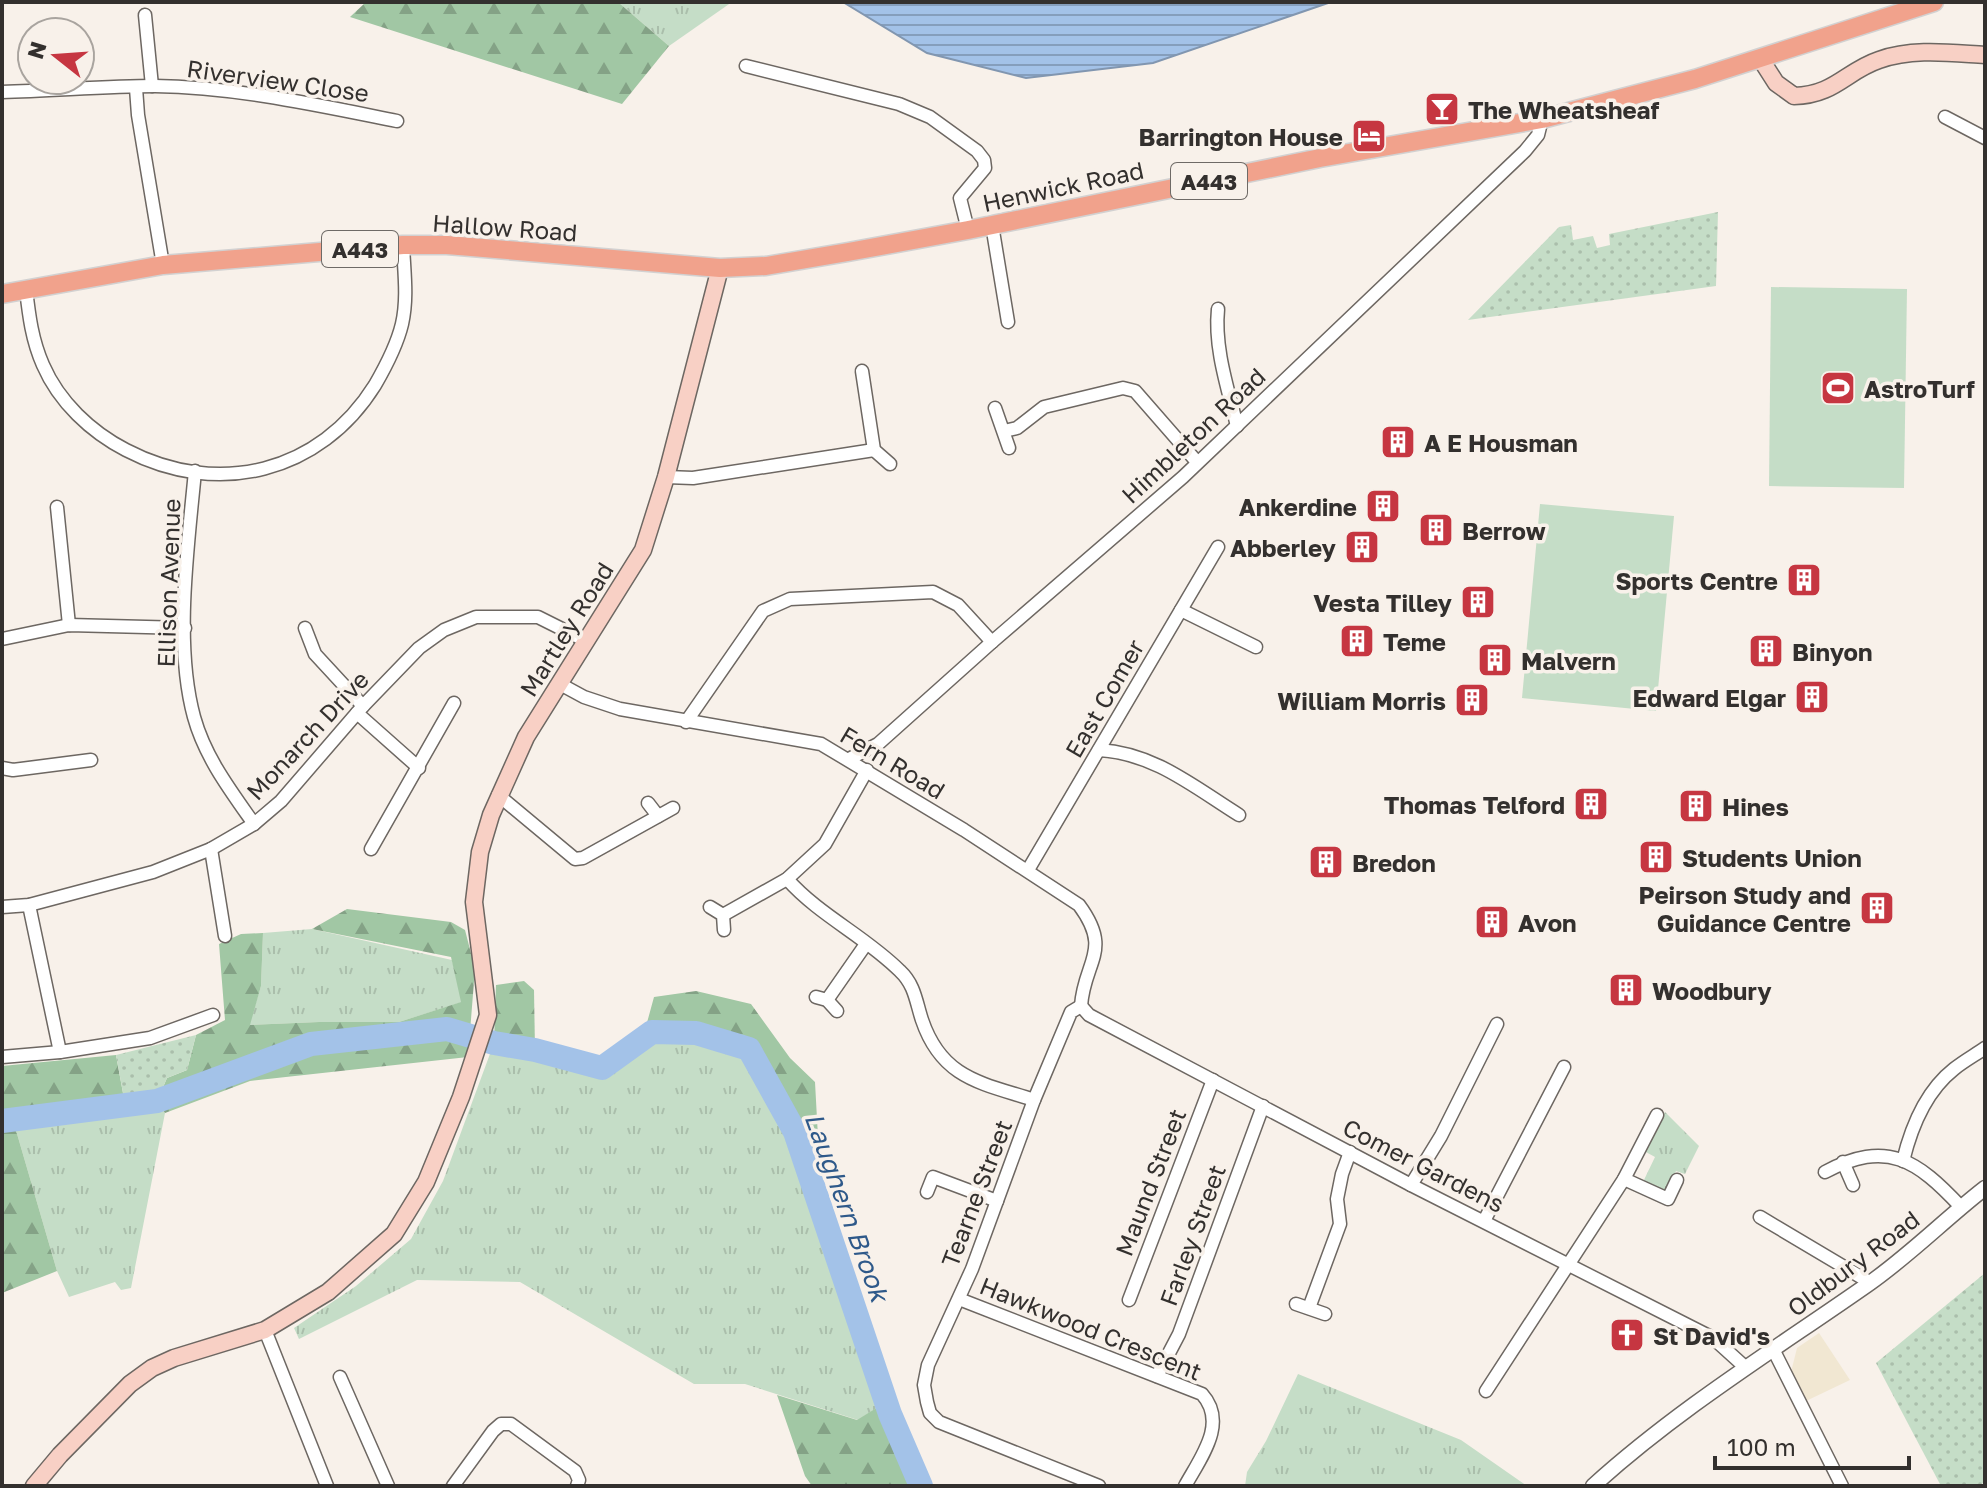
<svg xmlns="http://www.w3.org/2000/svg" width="1987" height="1488" viewBox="0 0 1987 1488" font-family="'Golos Text',sans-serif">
<defs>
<pattern id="grass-tufts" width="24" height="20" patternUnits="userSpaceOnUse" patternTransform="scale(2)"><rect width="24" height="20" fill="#c5ddc7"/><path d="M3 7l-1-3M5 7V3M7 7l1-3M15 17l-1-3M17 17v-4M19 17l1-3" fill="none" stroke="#aabeab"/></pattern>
<pattern id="forest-firs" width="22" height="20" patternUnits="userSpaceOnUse" patternTransform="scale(2)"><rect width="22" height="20" fill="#a1c7a4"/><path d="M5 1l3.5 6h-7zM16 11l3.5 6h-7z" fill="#84a286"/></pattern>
<pattern id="garden-dots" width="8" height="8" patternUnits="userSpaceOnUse" patternTransform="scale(2)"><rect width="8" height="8" fill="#c5ddc7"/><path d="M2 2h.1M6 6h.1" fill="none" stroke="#aabeab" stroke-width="1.8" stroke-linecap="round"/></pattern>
<pattern id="water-rules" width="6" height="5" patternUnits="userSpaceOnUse" patternTransform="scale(2)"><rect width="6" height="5" fill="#a3c2e8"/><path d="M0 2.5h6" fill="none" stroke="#859ebc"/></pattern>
</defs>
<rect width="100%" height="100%" fill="#f8f1ea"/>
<!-- commercial -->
<polygon fill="#f1e7d2" points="1819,1333 1850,1380 1806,1401 1791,1372 1797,1348"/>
<!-- grass -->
<g fill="url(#grass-tufts)">
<polygon points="618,2 732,2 669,46"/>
<polygon points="312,929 452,960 462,1002 399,1022 319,1022 249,1025 261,986 263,933"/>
<polygon points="652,1032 696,1033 749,1049 795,1132 886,1402 858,1420 745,1384 694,1384 520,1282 417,1280 299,1339 294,1328 356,1286 411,1239 443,1181 494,1043 535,1050 602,1068"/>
<polygon points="157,1101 165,1113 131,1288 121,1290 115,1282 69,1297 57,1271 13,1120"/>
<polygon points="1665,1112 1699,1146 1685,1174 1676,1171 1667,1190 1662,1192 1643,1182 1655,1157 1644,1151"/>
<polygon points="1298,1374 1461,1440 1527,1486 1245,1486 1247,1472 1266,1441"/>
</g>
<!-- forest -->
<g fill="url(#forest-firs)">
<polygon points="366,2 618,2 669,46 622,104 350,17"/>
<polygon points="347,909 451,922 465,930 475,969 468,1057 250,1081 165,1113 157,1101 167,1078 187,1070 196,1035 225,1020 219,944 241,934 263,933 261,986 250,1025 319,1022 399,1022 461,1002 451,957 312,929"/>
<polygon points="524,981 534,990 535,1050 494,1043 496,985"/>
<polygon points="696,991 751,1004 790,1058 815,1082 822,1211 795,1132 749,1049 696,1033 652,1032 642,1041 654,997"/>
<polygon points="116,1055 125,1104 13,1120 57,1271 2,1293 2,1066"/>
<polygon points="777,1395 857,1420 886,1402 913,1471 921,1486 812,1486 805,1476"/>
</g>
<!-- park -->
<g fill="#c5ddc7">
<polygon points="1771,287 1907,289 1904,488 1769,486"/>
<polygon points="1540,504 1674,516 1656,711 1522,698"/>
</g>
<!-- garden -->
<g fill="url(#garden-dots)">
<polygon points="1718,212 1716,286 1468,320 1559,227 1571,225 1573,240 1593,236 1597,248 1610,245 1609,234"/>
<polygon points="196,1035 187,1070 167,1078 157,1101 125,1104 116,1055"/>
<polygon points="1985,1273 1985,1482 1978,1486 1941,1486 1876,1363"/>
</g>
<!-- water -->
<polygon fill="url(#water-rules)" stroke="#8196b0" stroke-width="2" points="843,2 1331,2 1153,63 1026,78 927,53"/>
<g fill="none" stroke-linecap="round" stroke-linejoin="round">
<!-- river -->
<polyline stroke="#a3c2e8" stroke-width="24" points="2,1121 157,1101 311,1044 447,1029 494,1043 535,1050 602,1068 652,1032 696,1033 749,1049 795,1132 890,1414 921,1486"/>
<!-- minor casing -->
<g stroke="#6d6762" stroke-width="15">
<g id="minor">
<polyline points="145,15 152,86"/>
<polyline points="746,66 899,104 930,117 977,151 984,160 985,168 960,198 968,230"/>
<polyline points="136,88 138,115 163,265"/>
<path d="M2 92C53 91 104 86 155 86 236 87 317 105 397 121"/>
<polyline points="1945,117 1985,138"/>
<polyline points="992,225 1008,322"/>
<path d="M26 289C29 316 32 340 43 365 59 402 91 432 126 450 218 498 320 473 375 385 386 366 397 345 402 324 408 298 404 271 403 245"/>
<path d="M1218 309C1214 348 1228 389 1237 426"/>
<polyline points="862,371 874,450 890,464"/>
<polyline points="995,408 1009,448"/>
<polyline points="1004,431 1017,428 1044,407 1123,388 1135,391 1197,462"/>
<path d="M195 471C188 546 174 644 194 717 205 757 230 790 254 824"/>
<polyline points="666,477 693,478 874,450"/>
<polyline points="57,507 69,625"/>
<polyline points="1181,610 1256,647"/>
<polyline points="305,628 315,654 363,706"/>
<polyline points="2,639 69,625 185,628"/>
<path d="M560 684 584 697 620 709 821 744 964 830 1079 905C1113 951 1084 961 1081 1006"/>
<polyline points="357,713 419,768"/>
<polyline points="686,722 763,611 790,599 933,592 958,605 992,642"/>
<path d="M1099 750C1154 753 1194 787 1239 815"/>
<polyline points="849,759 878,744 992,642 1183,477 1525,151 1538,135 1542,119"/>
<polyline points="2,768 13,770 91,760"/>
<polyline points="498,795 575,859 583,858 673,808"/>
<polyline points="648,803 658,816"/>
<polyline points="211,849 225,936"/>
<polyline points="371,849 454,703"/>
<polyline points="1028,870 1218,547"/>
<path d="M787 879C820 916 865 936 900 971 915 985 916 1002 922 1020 942 1079 982 1083 1034 1100"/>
<polyline points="29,905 60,1052"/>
<polyline points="2,907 29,905 153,872 211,849 254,824 281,801 363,706 419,648 444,630 476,617 538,617 586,641"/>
<polyline points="710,907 723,915 724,930"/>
<polyline points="723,915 787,879 825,844 867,770"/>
<polyline points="816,997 827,1000 837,1011"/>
<polyline points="827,1000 866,944"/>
<polyline points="1081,1006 1089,1015 1411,1185 1713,1338 1745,1367"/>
<polyline points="1081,1006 1071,1012 1034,1100 972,1269 928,1365 924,1385 927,1402 930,1413 939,1422 1099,1486"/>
<polyline points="2,1057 60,1052 150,1038 213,1015"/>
<path d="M1903 1161C1911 1128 1926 1091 1954 1069 1964 1061 1975 1055 1985 1048"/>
<polyline points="1843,1162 1853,1185"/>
<path d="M1825 1172C1887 1139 1917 1160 1961 1207"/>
<polyline points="1624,1179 1668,1199 1677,1180"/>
<polyline points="1411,1185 1441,1136 1497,1024"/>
<polyline points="927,1192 933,1177 997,1201"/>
<polyline points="1760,1217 1871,1283"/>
<polyline points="1484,1221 1564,1067"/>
<path d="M959 1299 1202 1394C1228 1423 1201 1457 1185 1486"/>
<polyline points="1129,1300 1213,1080"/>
<polyline points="1296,1304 1325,1314"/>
<polyline points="1309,1308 1340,1224 1337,1199 1342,1174 1350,1152"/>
<polyline points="265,1330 327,1486"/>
<polyline points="1773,1349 1842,1486"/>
<polyline points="1157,1376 1179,1334 1263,1106"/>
<polyline points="340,1377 388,1486"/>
<polyline points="1486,1391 1624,1179 1657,1115"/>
<polyline points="453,1486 493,1431 501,1424 511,1424 575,1471 579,1480 577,1486"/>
</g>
</g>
<!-- tertiary casing -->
<g stroke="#6d6762" stroke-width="17">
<path id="tertiary" d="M1593 1486C1678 1409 1774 1350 1867 1285 1909 1256 1945 1219 1985 1188"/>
</g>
<!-- secondary casing -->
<g stroke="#6d6762" stroke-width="19">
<g id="secondary">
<path d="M1760 58 1776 83 1794 96C1835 95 1846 71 1879 60 1913 48 1950 53 1985 55"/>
<polyline points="34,1486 60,1455 130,1384 152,1368 174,1358 265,1330 328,1292 394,1234 426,1182 461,1097 488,1015 474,902 480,852 491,815 526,737 643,550 666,477 720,268"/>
</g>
</g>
<!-- primary casing -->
<g stroke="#d2d1d1" stroke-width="21">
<polyline id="primary" points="2,294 163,265 403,245 447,245 720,268 766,266 848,252 968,230 1320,158 1542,119 1695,79 1934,2"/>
</g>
<!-- minor -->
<use href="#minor" stroke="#fff" stroke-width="12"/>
<!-- tertiary -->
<use href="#tertiary" stroke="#fff" stroke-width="14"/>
<!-- secondary -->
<use href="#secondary" stroke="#f8d0c5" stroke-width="16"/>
<!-- primary -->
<use href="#primary" stroke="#f1a28c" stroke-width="18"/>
</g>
<!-- icons -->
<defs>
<g id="bar-square" transform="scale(1.8)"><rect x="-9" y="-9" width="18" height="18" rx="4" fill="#c63641" stroke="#f8f1ea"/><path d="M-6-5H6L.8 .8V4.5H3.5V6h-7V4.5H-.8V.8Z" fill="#fff"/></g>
<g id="hotel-square" transform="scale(1.8)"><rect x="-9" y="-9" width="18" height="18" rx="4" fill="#c63641" stroke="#f8f1ea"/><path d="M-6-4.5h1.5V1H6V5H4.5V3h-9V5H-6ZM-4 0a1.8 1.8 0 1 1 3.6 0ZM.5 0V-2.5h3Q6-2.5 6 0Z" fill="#fff"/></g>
<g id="stadium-square" transform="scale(1.8)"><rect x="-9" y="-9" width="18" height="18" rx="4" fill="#c63641" stroke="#f8f1ea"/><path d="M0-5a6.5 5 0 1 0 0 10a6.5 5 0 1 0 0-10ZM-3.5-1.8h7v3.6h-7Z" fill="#fff"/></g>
<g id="building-square" transform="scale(1.8)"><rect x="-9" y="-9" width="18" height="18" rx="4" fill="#c63641" stroke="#f8f1ea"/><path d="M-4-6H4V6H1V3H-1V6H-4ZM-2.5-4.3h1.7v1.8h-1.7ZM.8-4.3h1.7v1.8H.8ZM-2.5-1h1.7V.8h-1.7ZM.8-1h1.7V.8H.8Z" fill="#fff"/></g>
<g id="church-square" transform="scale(1.8)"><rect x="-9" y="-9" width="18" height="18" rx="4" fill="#c63641" stroke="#f8f1ea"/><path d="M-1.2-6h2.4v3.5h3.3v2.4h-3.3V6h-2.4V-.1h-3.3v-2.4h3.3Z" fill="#fff"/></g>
</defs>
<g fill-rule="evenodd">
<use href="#bar-square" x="1442" y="109"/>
<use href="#hotel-square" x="1369" y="136"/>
<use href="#stadium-square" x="1838" y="388"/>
<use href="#building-square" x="1398" y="442"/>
<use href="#building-square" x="1383" y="506"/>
<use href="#building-square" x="1436" y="530"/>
<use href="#building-square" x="1362" y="547"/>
<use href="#building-square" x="1804" y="580"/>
<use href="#building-square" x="1478" y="602"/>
<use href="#building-square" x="1357" y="641"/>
<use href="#building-square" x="1766" y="651"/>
<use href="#building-square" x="1495" y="660"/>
<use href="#building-square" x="1812" y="697"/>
<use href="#building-square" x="1472" y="700"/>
<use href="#building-square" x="1591" y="804"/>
<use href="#building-square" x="1696" y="806"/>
<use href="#building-square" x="1656" y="857"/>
<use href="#building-square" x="1326" y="862"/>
<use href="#building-square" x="1877" y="908"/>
<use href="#building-square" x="1492" y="922"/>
<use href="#building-square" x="1626" y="990"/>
<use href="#church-square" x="1627" y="1335"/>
</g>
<g text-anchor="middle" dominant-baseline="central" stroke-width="7" stroke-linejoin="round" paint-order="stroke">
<!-- shield labels -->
<g fill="#f8f1ea" stroke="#6e6a66" stroke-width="2">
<rect x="1171" y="163" width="76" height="36" rx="6"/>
<rect x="322" y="231" width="76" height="36" rx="6"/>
</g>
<g font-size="22" font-weight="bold" fill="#33302e">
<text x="1209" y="181">A443</text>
<text x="360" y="249">A443</text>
</g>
<!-- street labels -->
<g font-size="24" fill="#33302e" stroke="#f8f1ea">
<text transform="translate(278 80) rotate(8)">Riverview Close</text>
<text transform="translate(1063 186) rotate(-12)">Henwick Road</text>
<text transform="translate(505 227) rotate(4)">Hallow Road</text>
<text transform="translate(1193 435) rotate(-43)">Himbleton Road</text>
<text transform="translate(168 583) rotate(-88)">Ellison Avenue</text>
<text transform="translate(566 629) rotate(-58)">Martley Road</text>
<text transform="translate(1104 698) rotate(-60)">East Comer</text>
<text transform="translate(307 735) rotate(-47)">Monarch Drive</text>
<text transform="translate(893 762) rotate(31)">Fern Road</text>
<text transform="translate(1424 1165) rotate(27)">Comer Gardens</text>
<text transform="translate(1150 1182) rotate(-69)">Maund Street</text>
<text transform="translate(976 1193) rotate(-69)">Tearne Street</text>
<text transform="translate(1192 1235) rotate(-70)">Farley Street</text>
<text transform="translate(1853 1263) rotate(-37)">Oldbury Road</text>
<text transform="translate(1091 1328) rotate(22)">Hawkwood Crescent</text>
</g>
<!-- poi labels -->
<g font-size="24" font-weight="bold" fill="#33302e" stroke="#f8f1ea" text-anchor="start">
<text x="1468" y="109">The Wheatsheaf</text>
<text x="1343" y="136" text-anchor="end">Barrington House</text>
<text x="1864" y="388">AstroTurf</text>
<text x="1424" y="442">A E Housman</text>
<text x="1357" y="506" text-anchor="end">Ankerdine</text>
<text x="1462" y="530">Berrow</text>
<text x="1336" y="547" text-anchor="end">Abberley</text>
<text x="1778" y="580" text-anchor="end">Sports Centre</text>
<text x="1452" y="602" text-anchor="end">Vesta Tilley</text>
<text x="1383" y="641">Teme</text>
<text x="1792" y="651">Binyon</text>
<text x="1521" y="660">Malvern</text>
<text x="1786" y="697" text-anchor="end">Edward Elgar</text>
<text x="1446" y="700" text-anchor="end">William Morris</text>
<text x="1565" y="804" text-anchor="end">Thomas Telford</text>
<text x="1722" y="806">Hines</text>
<text x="1682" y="857">Students Union</text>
<text x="1352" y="862">Bredon</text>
<text x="1851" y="894" text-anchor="end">Peirson Study and<tspan x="1851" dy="28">Guidance Centre</tspan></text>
<text x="1518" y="922">Avon</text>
<text x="1652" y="990">Woodbury</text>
<text x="1653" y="1335">St David's</text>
</g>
<!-- water labels -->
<g font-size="26" font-style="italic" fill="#2e598a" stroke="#f8f1ea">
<text transform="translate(847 1207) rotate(70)">Laughern Brook</text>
</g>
</g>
<!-- border -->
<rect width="1987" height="1488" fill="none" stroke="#33302e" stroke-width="8"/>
<!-- north arrow -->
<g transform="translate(56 56) rotate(287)"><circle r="38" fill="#f8f1ea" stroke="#a9a49f" stroke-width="2"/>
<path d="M0-6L14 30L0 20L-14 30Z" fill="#c63641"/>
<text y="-12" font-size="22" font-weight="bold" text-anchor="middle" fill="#33302e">N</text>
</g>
<!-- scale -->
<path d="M1715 1456v12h194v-12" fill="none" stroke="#33302e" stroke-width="4"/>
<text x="1727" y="1456" font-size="24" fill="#33302e" stroke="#f8f1ea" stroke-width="6" paint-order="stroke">100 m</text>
</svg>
